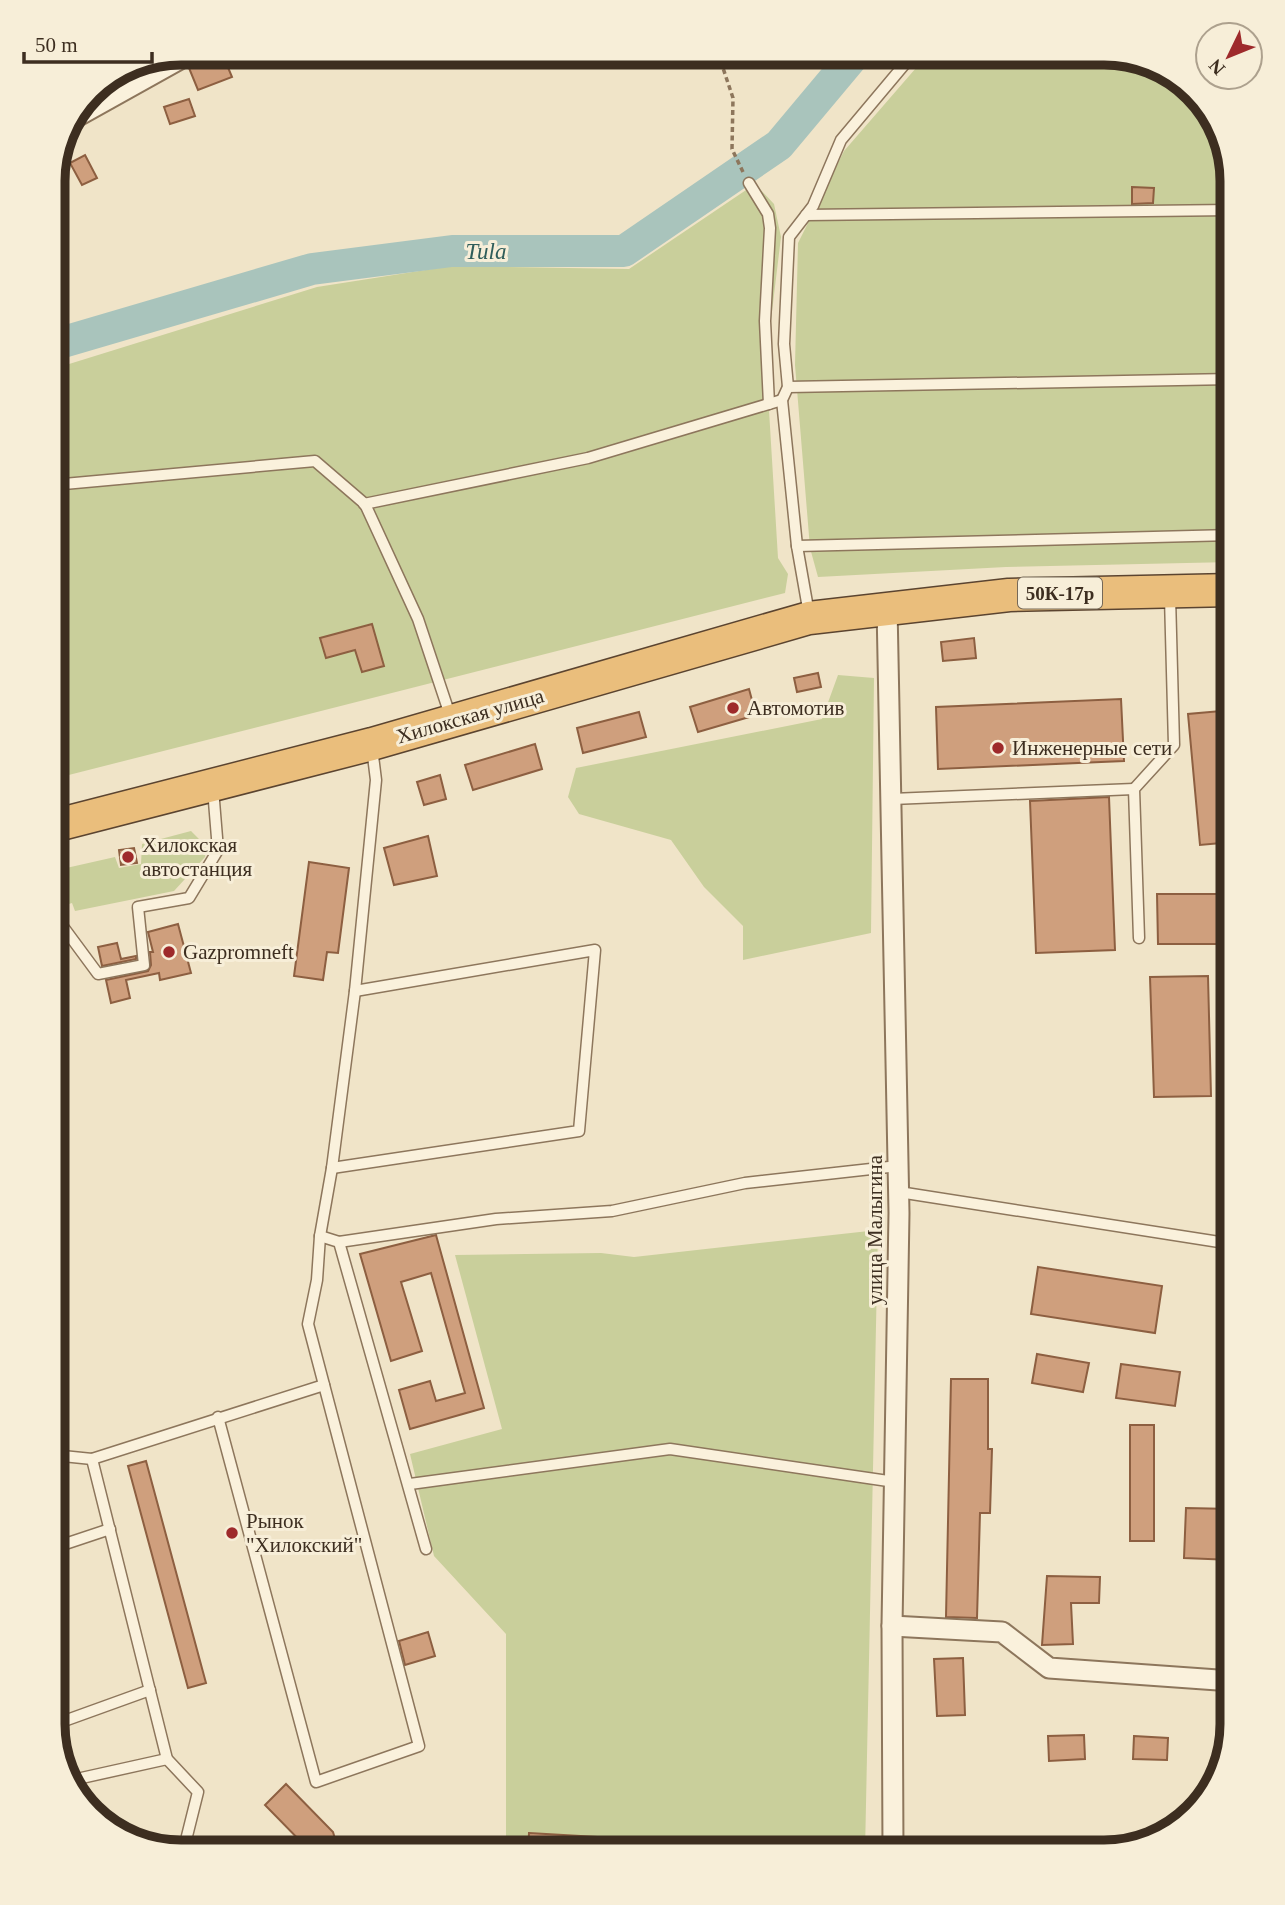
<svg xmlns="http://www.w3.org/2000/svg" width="1285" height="1905" viewBox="0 0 1285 1905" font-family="Georgia,serif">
<rect width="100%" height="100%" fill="#f0e4c8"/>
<!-- green -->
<g fill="#c9cf9b">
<polygon points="929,53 1113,53 1175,74 1216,117 1232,180 1232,562 1006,567 818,577 810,548 795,365 798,243 844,151"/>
<polygon points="755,184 774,204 781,237 766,361 778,558 788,574 785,593 53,779 53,369 317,287 451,266 629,269"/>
<polygon points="838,675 874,678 871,933 743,960 743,926 704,887 671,840 579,814 568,797 576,768 822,719"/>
<polygon points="191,831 206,846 205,857 174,891 75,911 72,903 53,909 53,871 115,857 119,868 141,864 142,844"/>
<polygon points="878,1230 865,1852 506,1852 506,1634 434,1556 410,1454 502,1429 455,1255 601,1253 634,1257"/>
</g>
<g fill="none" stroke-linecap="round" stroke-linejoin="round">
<!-- river -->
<polyline stroke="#a9c4bc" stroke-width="32" points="53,345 312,269 452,251 624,251 779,145 856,53"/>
</g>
<!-- building -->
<g fill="#cf9f7d" stroke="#8d5f41" stroke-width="2">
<polygon points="214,53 222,53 232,77 198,90 189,68 202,57"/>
<polygon points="189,99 195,116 170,124 164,107"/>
<polygon points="85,155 97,178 82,185 70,163"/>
<polygon points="1132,187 1154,188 1153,203 1132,204"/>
<polygon points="372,624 384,666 362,672 355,650 326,658 320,638"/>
<polygon points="974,638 976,658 943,661 941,642"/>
<polygon points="818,673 821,687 797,692 794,678"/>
<polygon points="749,689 756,715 698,732 690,707"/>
<polygon points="1121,699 1124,761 938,769 936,707"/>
<polygon points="1232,710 1232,842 1200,845 1188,714"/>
<polygon points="639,712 646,737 583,753 577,728"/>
<polygon points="535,744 542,769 473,790 465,765"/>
<polygon points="440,775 446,799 424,805 417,782"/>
<polygon points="1109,797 1115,950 1036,953 1030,801"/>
<polygon points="428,836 437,876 394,885 384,848"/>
<polygon points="134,848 137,863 121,865 119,850"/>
<polygon points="309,862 349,868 338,953 327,952 323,980 294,976"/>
<polygon points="1157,894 1232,894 1232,944 1158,944"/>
<polygon points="178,924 191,973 160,980 159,973 126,980 130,998 111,1003 106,980 148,971 151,965 150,952 153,952 148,932"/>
<polygon points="117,943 121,959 136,956 136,959 102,966 98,947"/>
<polygon points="1208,976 1211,1096 1154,1097 1150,977"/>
<polygon points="436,1235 484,1408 410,1429 399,1390 430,1381 436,1401 465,1393 431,1273 401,1282 422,1351 391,1361 360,1254"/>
<polygon points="1038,1267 1162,1286 1155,1333 1031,1314"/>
<polygon points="1037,1354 1089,1363 1083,1392 1032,1383"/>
<polygon points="1121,1364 1180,1372 1175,1406 1116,1398"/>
<polygon points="951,1379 988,1379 988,1449 992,1449 990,1513 980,1513 977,1618 946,1617"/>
<rect x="1130" y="1425" width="24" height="116"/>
<polygon points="146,1461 206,1683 188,1688 128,1466"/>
<polygon points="1186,1508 1232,1509 1232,1560 1184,1558"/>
<polygon points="1047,1576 1100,1577 1099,1603 1071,1603 1073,1644 1042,1645"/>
<polygon points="428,1632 435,1656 405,1665 399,1641"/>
<polygon points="963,1658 965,1715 937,1716 934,1659"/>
<polygon points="1084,1735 1085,1759 1049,1761 1048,1736"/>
<polygon points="1134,1736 1168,1738 1167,1760 1133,1759"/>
<polygon points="286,1784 333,1832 338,1849 311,1852 265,1805"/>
<polygon points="529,1833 614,1838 614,1852 528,1852"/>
</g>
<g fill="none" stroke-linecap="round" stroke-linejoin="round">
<!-- service casing -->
<g stroke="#8d765c" stroke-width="13">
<g id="service">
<polyline points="504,53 510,55"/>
<polyline points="749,183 768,214 770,228 765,321 769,404"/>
<polyline points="806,215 1232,210"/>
<polyline points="788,387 1232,379"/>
<polyline points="53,485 315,461 365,504 418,619 451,718"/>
<polyline points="364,504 588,458 782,400"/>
<polyline points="797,546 1232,535"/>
<polyline points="809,614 797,546 782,400 788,387 784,344 789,237 813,206 841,140 914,53"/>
<polyline points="892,799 1134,789"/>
<polyline points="53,929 64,928 98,974 144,965 138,907 189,898 218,850 213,789"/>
<polyline points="1139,938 1134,789 1174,745 1170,597"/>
<polyline points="332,1168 579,1131 595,950 355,991"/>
<polyline points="899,1192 1232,1244"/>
<polyline points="320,1236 339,1242 426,1549"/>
<polyline points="339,1242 496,1219 612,1211 745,1183 898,1166"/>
<polyline points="218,1417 316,1782 419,1746 308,1324 317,1280 320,1236 332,1168 355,991 376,780 372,748"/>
<polyline points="53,1455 92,1459 324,1385"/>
<polyline points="92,1459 167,1759 198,1792 183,1852"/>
<polyline points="410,1484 670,1449 895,1482"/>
<polyline points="53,1548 110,1529"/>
<polyline points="53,1725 150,1690"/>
<polyline points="68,1781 167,1759"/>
</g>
</g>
<!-- minor casing -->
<g stroke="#8d765c" stroke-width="23">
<g id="minor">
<polyline points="78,116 191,53"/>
<polyline points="887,607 899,1213 892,1626 893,1852"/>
<polyline points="892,1626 1002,1632 1049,1668 1232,1681"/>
</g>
</g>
<!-- trunk casing -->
<g stroke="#5b4430" stroke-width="35">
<polyline id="trunk" points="53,826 372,744 809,618 1009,595 1232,590"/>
</g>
<!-- path -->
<polyline stroke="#8d765c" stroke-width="3.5" stroke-dasharray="5 3.5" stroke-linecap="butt" points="718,53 733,98 732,149 743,172"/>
<!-- service -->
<use href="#service" stroke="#faf1dc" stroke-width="10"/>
<!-- minor -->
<use href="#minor" stroke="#faf1dc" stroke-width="19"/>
<!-- trunk -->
<use href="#trunk" stroke="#eabe7c" stroke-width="32"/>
</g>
<!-- markers -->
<g fill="#9e2a2b" stroke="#f7eed8" stroke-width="2.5">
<circle cx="733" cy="708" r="7"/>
<circle cx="998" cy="748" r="7"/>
<circle cx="128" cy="857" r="7"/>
<circle cx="169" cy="952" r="7"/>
<circle cx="232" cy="1533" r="7"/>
</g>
<g text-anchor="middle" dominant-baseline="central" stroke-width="6" stroke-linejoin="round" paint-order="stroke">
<!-- shield labels -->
<rect fill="#f7eed8" stroke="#756857" stroke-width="2" x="1018" y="577.5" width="84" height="31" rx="5"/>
<g font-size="19" font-weight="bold" fill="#3d2e20">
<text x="1060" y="593">50К-17р</text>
</g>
<!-- poi labels -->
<g font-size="21" fill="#3d2e20" stroke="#f7eed8" text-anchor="start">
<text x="747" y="708">Автомотив</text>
<text x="1012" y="748">Инженерные сети</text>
<text x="142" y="845">Хилокская<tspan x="142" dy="24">автостанция</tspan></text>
<text x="183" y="952">Gazpromneft</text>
<text x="246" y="1521">Рынок<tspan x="246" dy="24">"Хилокский"</tspan></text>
</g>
<!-- street labels -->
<g font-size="21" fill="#3d2e20" stroke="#f7eed8">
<text transform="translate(470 716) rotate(-16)">Хилокская улица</text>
<text transform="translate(875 1230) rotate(-90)">улица Малыгина</text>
</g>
<!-- water labels -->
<g font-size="23" font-style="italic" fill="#2f5d5a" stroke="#f7eed8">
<text x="486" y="251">Tula</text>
</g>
</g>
<!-- crop -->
<path d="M0 0H1285V1905H0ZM181 65H1104A116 116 0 0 1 1220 181V1724A116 116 0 0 1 1104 1840H181A116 116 0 0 1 65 1724V181A116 116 0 0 1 181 65Z" fill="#f7eed8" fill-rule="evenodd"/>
<path fill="none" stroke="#3d2e20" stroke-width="9" d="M181 65H1104A116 116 0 0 1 1220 181V1724A116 116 0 0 1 1104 1840H181A116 116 0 0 1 65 1724V181A116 116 0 0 1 181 65Z"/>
<!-- north arrow -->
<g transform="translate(1229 56) rotate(227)"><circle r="33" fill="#f7eed8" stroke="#ada18e" stroke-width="2"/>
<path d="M0-5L12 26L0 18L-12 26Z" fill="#9e2a2b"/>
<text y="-10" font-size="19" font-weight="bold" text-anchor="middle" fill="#3d2e20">N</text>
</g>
<!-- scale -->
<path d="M24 52v10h128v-10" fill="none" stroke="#3d2e20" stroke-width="3.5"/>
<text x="35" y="52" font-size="21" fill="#3d2e20" stroke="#f7eed8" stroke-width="5" paint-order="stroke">50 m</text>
</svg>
